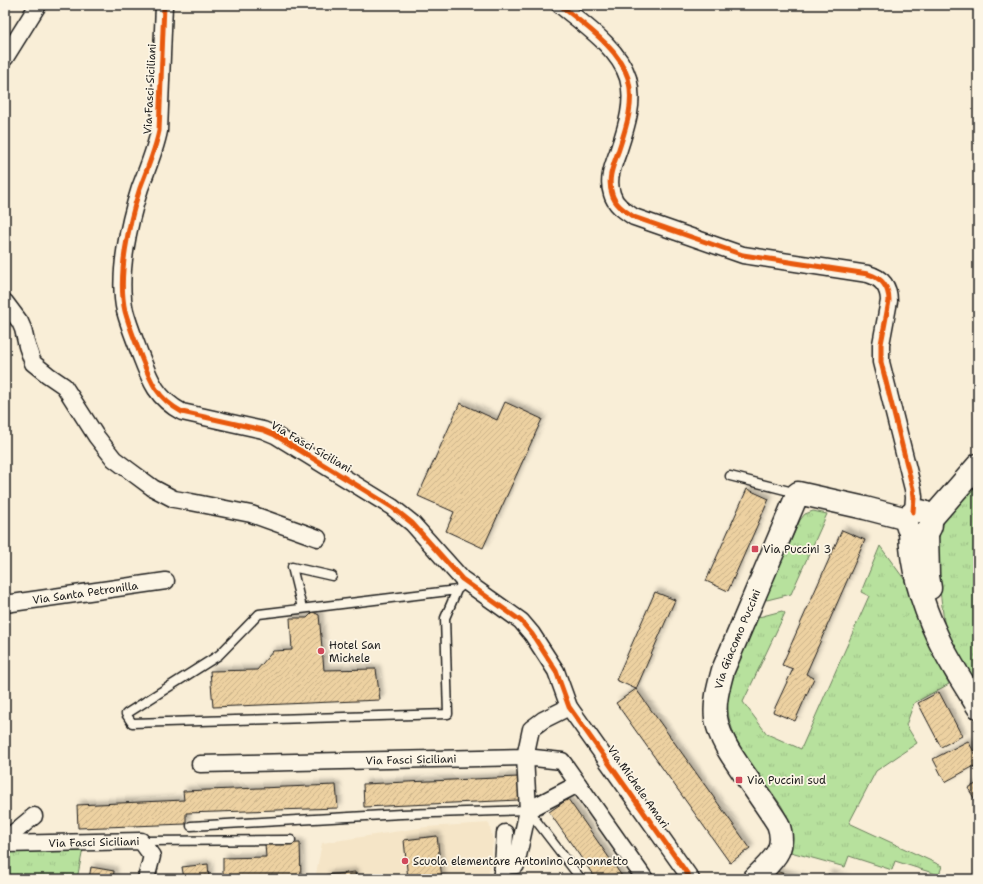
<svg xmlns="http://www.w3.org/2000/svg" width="983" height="884" viewBox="0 0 983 884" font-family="'Shantell Sans',sans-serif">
<defs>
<pattern id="grass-tufts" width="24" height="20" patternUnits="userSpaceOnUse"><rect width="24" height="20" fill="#b7e19d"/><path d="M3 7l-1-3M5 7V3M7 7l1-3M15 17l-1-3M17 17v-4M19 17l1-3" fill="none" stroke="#9dc087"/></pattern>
<pattern id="building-hatch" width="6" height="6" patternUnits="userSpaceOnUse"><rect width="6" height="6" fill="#edd1a1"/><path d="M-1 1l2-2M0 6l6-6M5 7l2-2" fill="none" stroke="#cbb38a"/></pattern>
<filter id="shadow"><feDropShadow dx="3.5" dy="-3.5" stdDeviation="2" flood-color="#0004"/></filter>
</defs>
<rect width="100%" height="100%" fill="#f9eed7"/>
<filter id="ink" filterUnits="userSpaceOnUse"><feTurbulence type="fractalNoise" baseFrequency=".025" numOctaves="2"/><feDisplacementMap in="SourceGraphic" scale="8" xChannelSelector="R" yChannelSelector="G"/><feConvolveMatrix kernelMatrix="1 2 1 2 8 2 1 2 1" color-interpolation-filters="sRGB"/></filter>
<g filter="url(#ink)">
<!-- built -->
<polygon fill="#f5e5c7" points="489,823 493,841 488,879 315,879 322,843 426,827"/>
<!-- grass -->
<g fill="url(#grass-tufts)" stroke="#6a7e5c">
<polygon points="978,481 978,695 946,637 933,536 965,492"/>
<polygon points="813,511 827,514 791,594 767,600 765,599 800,520 805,514"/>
<polygon points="880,546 904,579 931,649 949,684 914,703 906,725 917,743 876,771 849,823 942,866 939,875 895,861 892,870 849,856 845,867 787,851 789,830 787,816 781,805 745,755 734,735 729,718 727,701 730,676 755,618 782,611 785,613 743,702 767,734 801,749 869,596 861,592"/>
<polygon points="5,849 83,849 77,879 5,879"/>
</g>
<!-- building -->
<g fill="url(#building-hatch)" stroke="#1c1c1c" filter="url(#shadow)">
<polygon points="505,402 542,419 483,548 446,531 454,512 418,496 460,403 497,420"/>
<polygon points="747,489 769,499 728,591 706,581"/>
<polygon points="842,530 865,540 806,674 814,678 795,721 773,712 793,669 782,665"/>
<polygon points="655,592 675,600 636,689 616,680"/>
<polygon points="313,612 319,615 324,670 376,669 380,700 213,707 210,671 257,670 273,651 292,650 290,618 307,618"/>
<polygon points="636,689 750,848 730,863 616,703"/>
<polygon points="939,692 962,736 941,747 918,703"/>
<polygon points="968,741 978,759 978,764 945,782 933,759"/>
<polygon points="518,777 519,800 364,807 363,784"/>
<polygon points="978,783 978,805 968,788"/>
<polygon points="336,785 338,808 186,813 186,824 78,828 77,805 184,800 183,791"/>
<polygon points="568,799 624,879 596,879 549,812"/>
<polygon points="437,836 442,879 408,879 404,840"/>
<polygon points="300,843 301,879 223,879 223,858 266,857 265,844"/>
<polygon points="208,864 209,879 184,879 182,867"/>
<polygon points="91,867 114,871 113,879 89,879"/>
<polygon points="775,871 803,879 773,879"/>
<polygon points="355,872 356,879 326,879 326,875"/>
<polygon points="828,874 845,879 827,879"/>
</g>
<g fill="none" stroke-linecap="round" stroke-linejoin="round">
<!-- lane casing -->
<g stroke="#1c1c1c" stroke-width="11">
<g id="lane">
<polyline points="730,476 797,493"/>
<polyline points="457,590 445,618 448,714 132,723 126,714 219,655 259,614 457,590 466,582"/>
<polyline points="302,608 292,567 332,576"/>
<polyline points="191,826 401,814 528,810 581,879"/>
<polyline points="141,841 291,840"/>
</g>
</g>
<!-- street casing -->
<g stroke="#1c1c1c" stroke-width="19">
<g id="street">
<path d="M164 5 159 131C155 151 147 169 140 188 129 222 117 276 125 311 129 326 135 340 140 354 150 380 156 398 182 412L263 430 275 435 392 507 412 523 462 579 521 621 532 634 556 671 569 707 691 879"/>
<path d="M560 5C583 24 619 48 628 78 635 103 626 128 618 152 613 166 607 179 612 194 615 205 625 211 634 217L743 255 868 274C882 278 889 287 889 301L881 344V362L913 489 914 497 913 512"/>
<polyline points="5,58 38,5"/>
<polyline points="5,302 20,322 23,329 27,346 33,363 48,375 64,386 96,436 114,459 130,471 153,488 174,499 191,502 251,514 318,538"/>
<path id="s1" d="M5 604 166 581"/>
<path id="s2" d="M200 764 525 757 531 729 543 720 569 707"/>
<polyline points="528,810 525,757 562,761 645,879"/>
<polyline points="5,840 34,816"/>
<path id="s3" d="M5 844 141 841 152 856 146 879"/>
<polyline points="503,866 505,833"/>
<polyline points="501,879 503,866 516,865 528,810 578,784"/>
</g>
</g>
<!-- secondary casing -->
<g stroke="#1c1c1c" stroke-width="25">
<g id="secondary">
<path id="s4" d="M754 879C771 861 788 851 778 824 768 808 757 793 747 778 734 759 720 741 716 718 714 702 719 685 723 670L798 493 865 508 907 519"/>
</g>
</g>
<!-- primary casing -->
<g stroke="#1c1c1c" stroke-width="25">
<g id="primary">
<circle cx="919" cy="523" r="12"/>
<polyline points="931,519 978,465"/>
<path d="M910 532C911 569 922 604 938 638 949 662 965 685 978 707"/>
<polyline points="927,533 928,576 930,588"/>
</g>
</g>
<!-- lane -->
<use href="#lane" stroke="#fcf5e5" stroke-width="8"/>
<!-- street -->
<use href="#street" stroke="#fcf5e5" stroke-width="16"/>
<!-- secondary -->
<use href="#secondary" stroke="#fcf5e5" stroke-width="22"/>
<!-- primary -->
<use href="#primary" stroke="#fcf5e5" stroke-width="22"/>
<!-- cycleway casing -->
<g stroke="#fcf5e5" stroke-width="8">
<g id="cycleway">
<path d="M164 5 159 131C155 151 147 169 140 188 129 222 117 276 125 311 129 326 135 340 140 354 150 380 156 398 182 412L263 430 275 435 392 507 412 523 462 579 521 621 532 634 556 671 569 707 691 879"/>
<path d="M560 5C583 24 619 48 628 78 635 103 626 128 618 152 613 166 607 179 612 194 615 205 625 211 634 217L743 255 868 274C882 278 889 287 889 301L881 344V362L913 489 914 497 913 512"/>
</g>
</g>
<!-- cycleway -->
<use href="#cycleway" stroke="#e8590c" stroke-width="5"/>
</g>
</g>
<!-- markers -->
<g fill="#d1495b" stroke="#fcf5e5" stroke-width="1.5">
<rect x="751" y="545" width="8" height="8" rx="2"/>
<circle cx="321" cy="651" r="4"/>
<rect x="735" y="776" width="8" height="8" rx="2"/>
<circle cx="405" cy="861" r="4"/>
</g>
<g text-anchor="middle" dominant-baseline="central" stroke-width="3.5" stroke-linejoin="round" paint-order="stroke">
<!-- street labels -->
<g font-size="11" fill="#1c1c1c" stroke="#fcf5e5">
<text transform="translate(150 89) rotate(-87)">Via Fasci Siciliani</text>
<text transform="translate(311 447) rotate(30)">Via Fasci Siciliani</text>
<text stroke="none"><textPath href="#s1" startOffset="81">Via Santa Petronilla</textPath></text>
<text stroke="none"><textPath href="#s4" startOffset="271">Via Giacomo Puccini</textPath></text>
<text stroke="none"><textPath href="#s2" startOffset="211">Via Fasci Siciliani</textPath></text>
<text transform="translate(638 787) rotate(55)">Via Michele Amari</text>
<text stroke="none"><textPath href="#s3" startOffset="89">Via Fasci Siciliani</textPath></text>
</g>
<!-- poi labels -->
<g font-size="11" fill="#1c1c1c" stroke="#fcf5e5" text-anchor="start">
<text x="763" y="549">Via Puccini 3</text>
<text x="329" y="645">Hotel San<tspan x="329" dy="13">Michele</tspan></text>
<text x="747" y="780">Via Puccini sud</text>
<text x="413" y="861">Scuola elementare Antonino Caponnetto</text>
</g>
</g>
<!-- margin -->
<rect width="983" height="884" fill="none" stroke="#fcf5e5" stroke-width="20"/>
<rect x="10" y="10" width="963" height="864" fill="none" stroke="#1c1c1c" stroke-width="1.5" filter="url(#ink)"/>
</svg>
